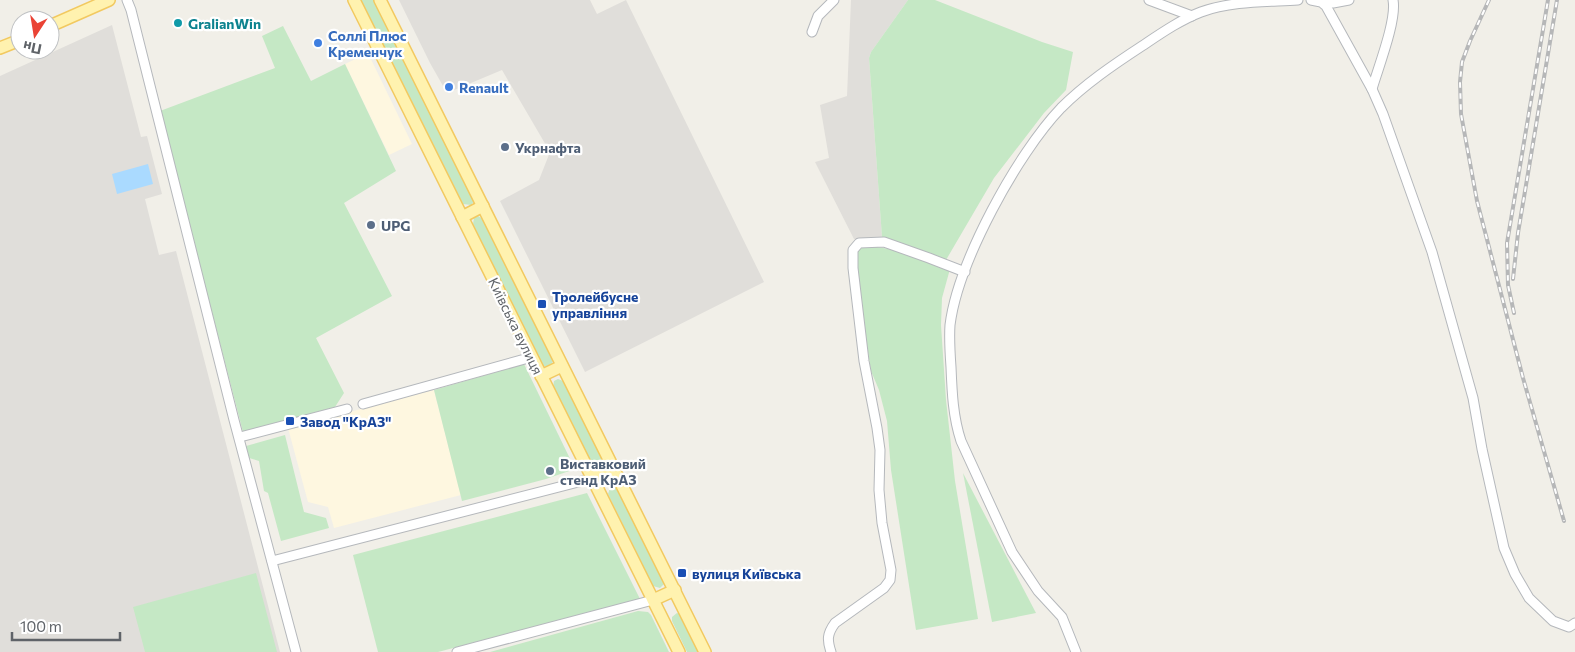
<svg xmlns="http://www.w3.org/2000/svg" width="1575" height="652" viewBox="0 0 1575 652" font-family="Commissioner,sans-serif">
<rect width="100%" height="100%" fill="#f1efe8"/>
<!-- commercial -->
<g fill="#fef7e0">
<polygon points="368,53 412,144 389,155 345,64"/>
<polygon points="434,390 461,495 334,528 328,507 308,502 288,428"/>
</g>
<!-- industrial -->
<g fill="#e0deda">
<polygon points="399,0 590,0 597,14 626,0 764,282 585,372 500,201 539,180 550,152 502,70 447,93 430,63"/>
<polygon points="851,0 908,0 871,52 869,58 882,237 880,240 854,239 815,162 829,158 820,105 847,96"/>
<polygon points="112,25 141,137 147,136 162,194 145,199 159,255 176,251 280,652 0,652 0,76"/>
</g>
<!-- green -->
<g fill="#c5e8c5">
<polygon points="361,0 375,0 475,200 471,205 463,204"/>
<polygon points="908,0 935,0 1042,42 1073,52 1066,90 1044,113 994,178 946,260 915,250 882,237 869,58 871,52"/>
<polygon points="283,26 311,81 345,64 396,171 344,203 392,296 316,338 344,393 335,407 243,432 160,111 275,68 262,36"/>
<polygon points="478,216 483,219 553,360 552,364 548,367 541,366 473,224 474,218"/>
<path d="M859 246C891 245 920 259 950 269L942 298 941 325 946 400 955 481 978 619 916 630 891 470 887 421 879 390 871 371 862 314 857 276 856 253Z"/>
<polygon points="524,364 575,469 546,479 462,501 434,390"/>
<polygon points="558,379 563,381 604,459 603,464 599,467 592,465 553,387 554,381"/>
<polygon points="285,435 304,512 326,518 329,528 281,541 268,493 264,491 259,461 249,458 246,446"/>
<polygon points="963,473 1036,613 992,622"/>
<polygon points="615,486 617,487 665,583 660,588 653,586 608,494 610,488"/>
<polygon points="587,493 640,599 438,652 378,652 353,555"/>
<polygon points="256,573 277,652 145,652 133,607"/>
<polygon points="638,611 648,612 651,615 669,652 490,652"/>
<polygon points="677,613 681,614 700,652 687,652 672,621 672,617"/>
</g>
<!-- water -->
<polygon fill="#aadaff" points="148,164 153,184 117,194 112,174"/>
<g fill="none" stroke-linecap="round" stroke-linejoin="round">
<!-- minor casing -->
<g stroke="#b5b8bc" stroke-width="11">
<g id="minor">
<polyline points="127,0 131,10 234,420 296,652"/>
<polyline points="1149,0 1192,16"/>
<polyline points="1311,0 1321,2 1326,6 1372,89 1383,114 1432,252 1473,398 1482,449 1504,548 1515,574 1529,598 1553,621 1569,627 1575,623"/>
<polyline points="1322,2 1333,3 1349,0"/>
<polyline points="812,32 818,16 834,0"/>
<path d="M1372 89C1378 68 1397 20 1393 0"/>
<polyline points="363,404 532,357"/>
<polyline points="240,437 347,409"/>
<polyline points="272,561 594,478"/>
<polyline points="457,652 653,600"/>
<path d="M831 652C827 640 827 634 835 623L884 588 890 580 891 570 882 523 879 490 880 450 877 428 864 361 853 268V250L859 243 884 242 929 258 965 272"/>
<path d="M1076 652 1062 617 1038 591 1012 552 961 441C953 417 952 392 951 367 950 353 949 339 950 325 958 262 1017 154 1061 108 1085 84 1113 65 1142 46 1160 34 1180 20 1201 12 1231 1 1266 2 1298 0"/>
</g>
</g>
<!-- major casing -->
<g stroke="#f2c960" stroke-width="14">
<g id="major">
<polyline points="354,0 679,652"/>
<polyline points="380,0 705,652"/>
<polyline points="50,26 109,0"/>
<polyline points="0,48 20,40"/>
<polyline points="462,217 483,206"/>
<polyline points="541,376 562,366"/>
<polyline points="594,478 614,467"/>
<polyline points="653,600 675,590"/>
</g>
</g>
<!-- minor -->
<use href="#minor" stroke="#fff" stroke-width="9"/>
<!-- major -->
<use href="#major" stroke="#fff2af" stroke-width="11"/>
<!-- rail casing -->
<g stroke="#b6b7b8" stroke-width="4">
<g id="rail">
<polyline points="1489,0 1470,41 1462,62 1460,82 1461,114 1477,201 1523,378 1564,521"/>
<polyline points="1513,279 1518,233 1557,0"/>
<polyline points="1514,313 1508,285 1507,243 1548,0"/>
</g>
</g>
<!-- rail -->
<use href="#rail" stroke="#fff" stroke-width="2" stroke-dasharray="5.5" stroke-linecap="butt"/>
</g>
<!-- markers -->
<circle fill="#0f9aa8" stroke="#fff" stroke-width="2" cx="178" cy="23" r="5"/>
<g fill="#3f7fe0" stroke="#fff" stroke-width="2">
<circle cx="318" cy="43" r="5"/>
<circle cx="449" cy="87" r="5"/>
</g>
<g fill="#5c6f8a" stroke="#fff" stroke-width="2">
<circle cx="505" cy="147" r="5"/>
<circle cx="371" cy="225" r="5"/>
<circle cx="550" cy="471" r="5"/>
</g>
<g fill="#1a4fb4" stroke="#fff" stroke-width="2">
<rect x="537" y="299" width="10" height="10" rx="2.5"/>
<rect x="285" y="416" width="10" height="10" rx="2.5"/>
<rect x="677" y="568" width="10" height="10" rx="2.5"/>
</g>
<g text-anchor="middle" dominant-baseline="central" stroke-width="4.5" stroke-linejoin="round" paint-order="stroke">
<!-- culture labels -->
<g font-size="14" font-weight="bold" fill="#0d838f" stroke="#fff" text-anchor="start">
<text x="188" y="23">GralianWin</text>
</g>
<!-- shop labels -->
<g font-size="14" font-weight="bold" fill="#366cbe" stroke="#fff" text-anchor="start">
<text x="328" y="35">Соллі Плюс<tspan x="328" dy="16">Кременчук</tspan></text>
<text x="459" y="87">Renault</text>
</g>
<!-- service labels -->
<g font-size="14" font-weight="bold" fill="#4e5e75" stroke="#fff" text-anchor="start">
<text x="515" y="147">Укрнафта</text>
<text x="381" y="225">UPG</text>
<text x="560" y="463">Виставковий<tspan x="560" dy="16">стенд КрАЗ</tspan></text>
</g>
<!-- transit labels -->
<g font-size="14" font-weight="bold" fill="#164399" stroke="#fff" text-anchor="start">
<text x="552" y="296">Тролейбусне<tspan x="552" dy="16">управління</tspan></text>
<text x="300" y="421">Завод "КрАЗ"</text>
<text x="692" y="573">вулиця Київська</text>
</g>
<!-- street labels -->
<g font-size="14" fill="#5f6368" stroke="#fff">
<text transform="translate(516 326) rotate(64)">Київська вулиця</text>
</g>
</g>
<!-- north arrow -->
<g transform="translate(35 35) rotate(192)"><circle r="24" fill="#ffffff" stroke="#bfc1c3"/>
<path d="M0-4L9 19L0 12L-9 19Z" fill="#ea4335"/>
<text y="-8" font-size="14" font-weight="bold" text-anchor="middle" fill="#5f6368">Пн</text>
</g>
<!-- scale -->
<path d="M12 632v8h108v-8" fill="none" stroke="#5f6368" stroke-width="2.5"/>
<text x="20" y="632" font-size="15" fill="#5f6368" stroke="#ffffff" stroke-width="4" paint-order="stroke">100 m</text>
</svg>
